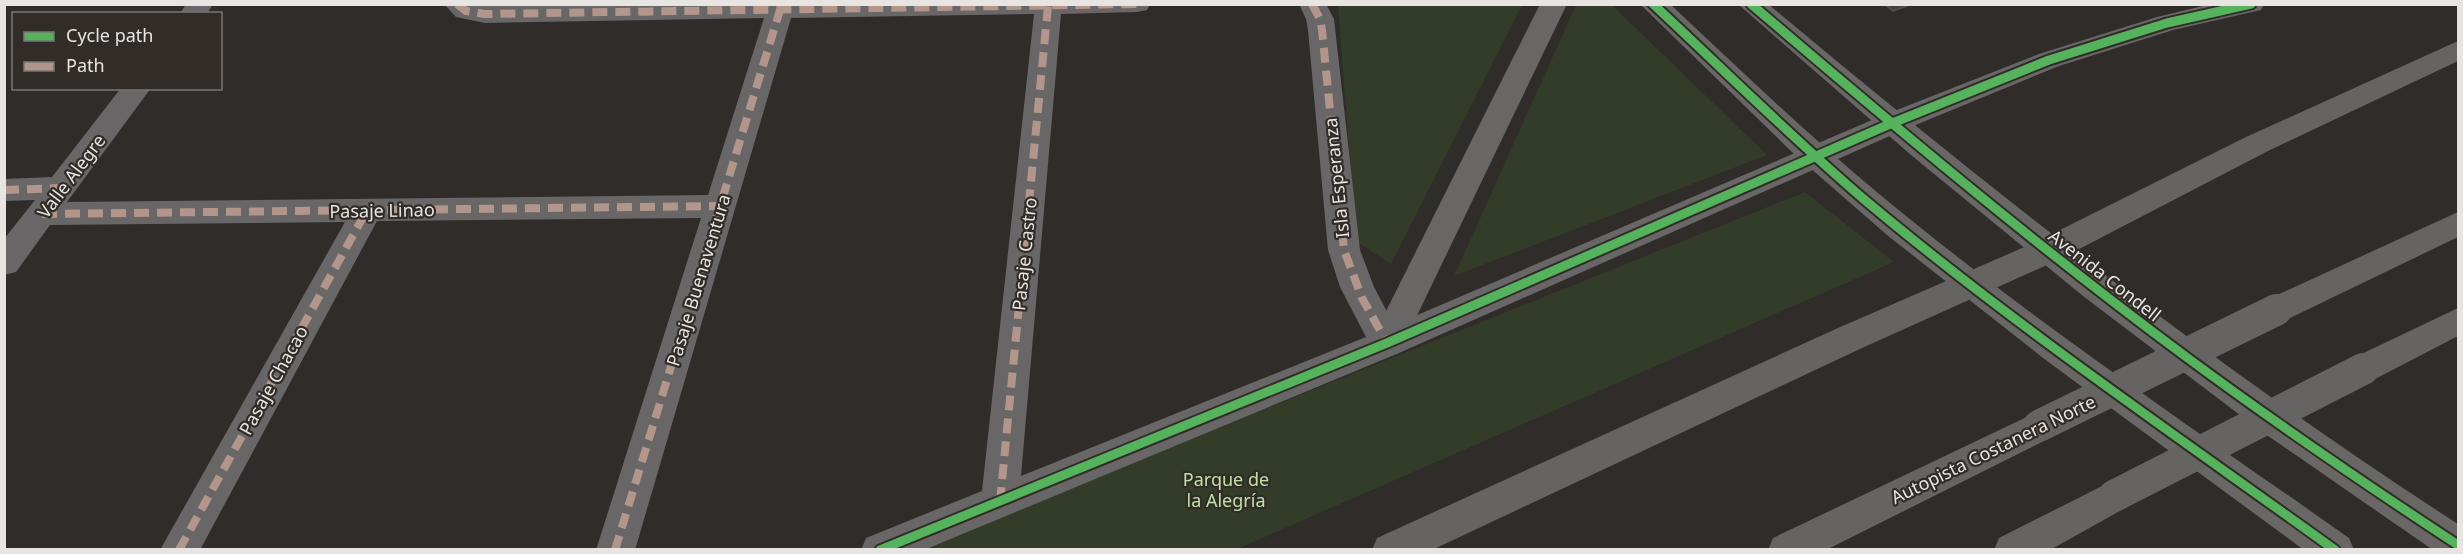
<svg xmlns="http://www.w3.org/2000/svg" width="2463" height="554" viewBox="0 0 2463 554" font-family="'Noto Sans',sans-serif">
<rect width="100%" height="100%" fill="#2f2c2a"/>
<!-- green -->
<g fill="#333c29">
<polygon points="1338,5 1522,5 1391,264 1356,241"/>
<polygon points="1576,5 1612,5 1767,155 1454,276"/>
<polygon points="1805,192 1894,262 1237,549 906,550 1215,429"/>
</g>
<!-- building -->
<polygon fill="#464344" stroke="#525151" stroke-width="1.5" points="1884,4 1913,4 1893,11"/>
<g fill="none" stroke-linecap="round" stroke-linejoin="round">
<!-- minor -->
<g fill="#686666" fill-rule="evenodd">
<polygon points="186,4 213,4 207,14 180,14"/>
<polygon points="444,4 1150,4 1147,10 1137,12 1061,14 1021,476 1366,337 1340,287 1328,250 1308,30 1306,19 1299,4 1326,4 1334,19 1360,250 1374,287 1394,325 1879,117 2039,54 2157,17 2211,4 2264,4 2261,10 2173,30 2059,66 1901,131 1399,353 924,550 861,550 866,538 982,491 1034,14 791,18 635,550 596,550 701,218 377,221 200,550 160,550 345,222 50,225 16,272 4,275 4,239 35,200 4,201 4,179 52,177 121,88 151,88 67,202 708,195 764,18 485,23 456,17"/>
</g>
<!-- major -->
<g fill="#696766" fill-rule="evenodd">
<polygon points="1540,4 1567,4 1399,353 1387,357 1375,353 1370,343"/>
<path d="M1640 4H1670C1738 68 1806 133 1878 193 2027 317 2190 426 2349 538L2354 550H2304L2047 361 1887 235 1793 153Z"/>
<path d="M1738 4H1768C1990 190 2216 368 2458 524V550H2433L2261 431 2083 296 1911 155Z"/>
</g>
<!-- highway -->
<g fill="#666363" fill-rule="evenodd">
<polygon points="2458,41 2458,61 2268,151 2058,260 1862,348 1432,550 1372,550 1377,538 1838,328 2036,242 2246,137"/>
<polygon points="2458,212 2458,237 2288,319 2276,323 2264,319 2259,310 2264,301"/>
<polygon points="2458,308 2458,336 2375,379 2363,383 2351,379 2346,369 2351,359"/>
<polygon points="2039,411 2052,415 2057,426 2052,437 1826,550 1768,550 1773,538"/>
<polygon points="2114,480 2127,485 2133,496 2127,507 2050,550 1994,550 1999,538"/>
</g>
<!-- highway-bridge -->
<g stroke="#666363" stroke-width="32">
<polyline points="2039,426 2276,310"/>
<polyline points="2114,496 2363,369"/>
</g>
<!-- quiet -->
<g stroke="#b2968c" stroke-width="8" stroke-dasharray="15 8" stroke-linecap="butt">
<polyline points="457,4 466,11 485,14 1137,4"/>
<polyline points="1312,4 1320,19 1322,30 1344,250 1362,298 1387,343"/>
<polyline points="4,190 62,188"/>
<polyline points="42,214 721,206"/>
<polyline points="1000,502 1048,6"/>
<polyline points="179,550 367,210"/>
<polyline points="615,550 780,10"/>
</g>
<!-- cycleway casing -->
<g stroke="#312c28" stroke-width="13">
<g id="cycleway">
<path d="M1653 4C1724 70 1792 138 1866 201 2015 326 2177 436 2335 550"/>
<path d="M1751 4C1893 125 2035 245 2185 356 2274 422 2365 484 2458 545"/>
<polyline points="880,550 1387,343 1890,124 2049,60 2167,23 2251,4"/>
</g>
</g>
<!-- cycleway -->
<use href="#cycleway" stroke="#56b35d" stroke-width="9"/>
</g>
<g text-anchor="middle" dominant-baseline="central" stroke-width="4.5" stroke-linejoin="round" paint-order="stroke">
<!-- street labels -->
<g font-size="18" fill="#e7e4e1" stroke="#312c28">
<text transform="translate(71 176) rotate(-53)">Valle Alegre</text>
<text transform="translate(1336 178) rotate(-96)">Isla Esperanza</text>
<text transform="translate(382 210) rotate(-1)">Pasaje Linao</text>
<text transform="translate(1024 254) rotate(-84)">Pasaje Castro</text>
<text transform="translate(2105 275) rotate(38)">Avenida Condell</text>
<text transform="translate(698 280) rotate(-73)">Pasaje Buenaventura</text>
<text transform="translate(273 380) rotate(-61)">Pasaje Chacao</text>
<text transform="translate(1993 449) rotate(-26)">Autopista Costanera Norte</text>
</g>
<!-- park labels -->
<g font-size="18" fill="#c1e1a4" stroke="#312c28">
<text x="1226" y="479">Parque de<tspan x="1226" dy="21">la Alegría</tspan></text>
</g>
</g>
<!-- border -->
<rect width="2463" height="554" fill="none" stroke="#e7e4e1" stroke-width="12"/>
<!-- legend -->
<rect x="12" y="12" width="210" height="78" fill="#312c28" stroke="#7a7672" stroke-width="1.5"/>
<rect x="24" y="32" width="30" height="9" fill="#56b35d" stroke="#7a7672" stroke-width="1.5"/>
<text x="66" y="42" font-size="18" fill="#e7e4e1">Cycle path</text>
<rect x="24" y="62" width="30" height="9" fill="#b2968c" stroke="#7a7672" stroke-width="1.5"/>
<text x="66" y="72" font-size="18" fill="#e7e4e1">Path</text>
</svg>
